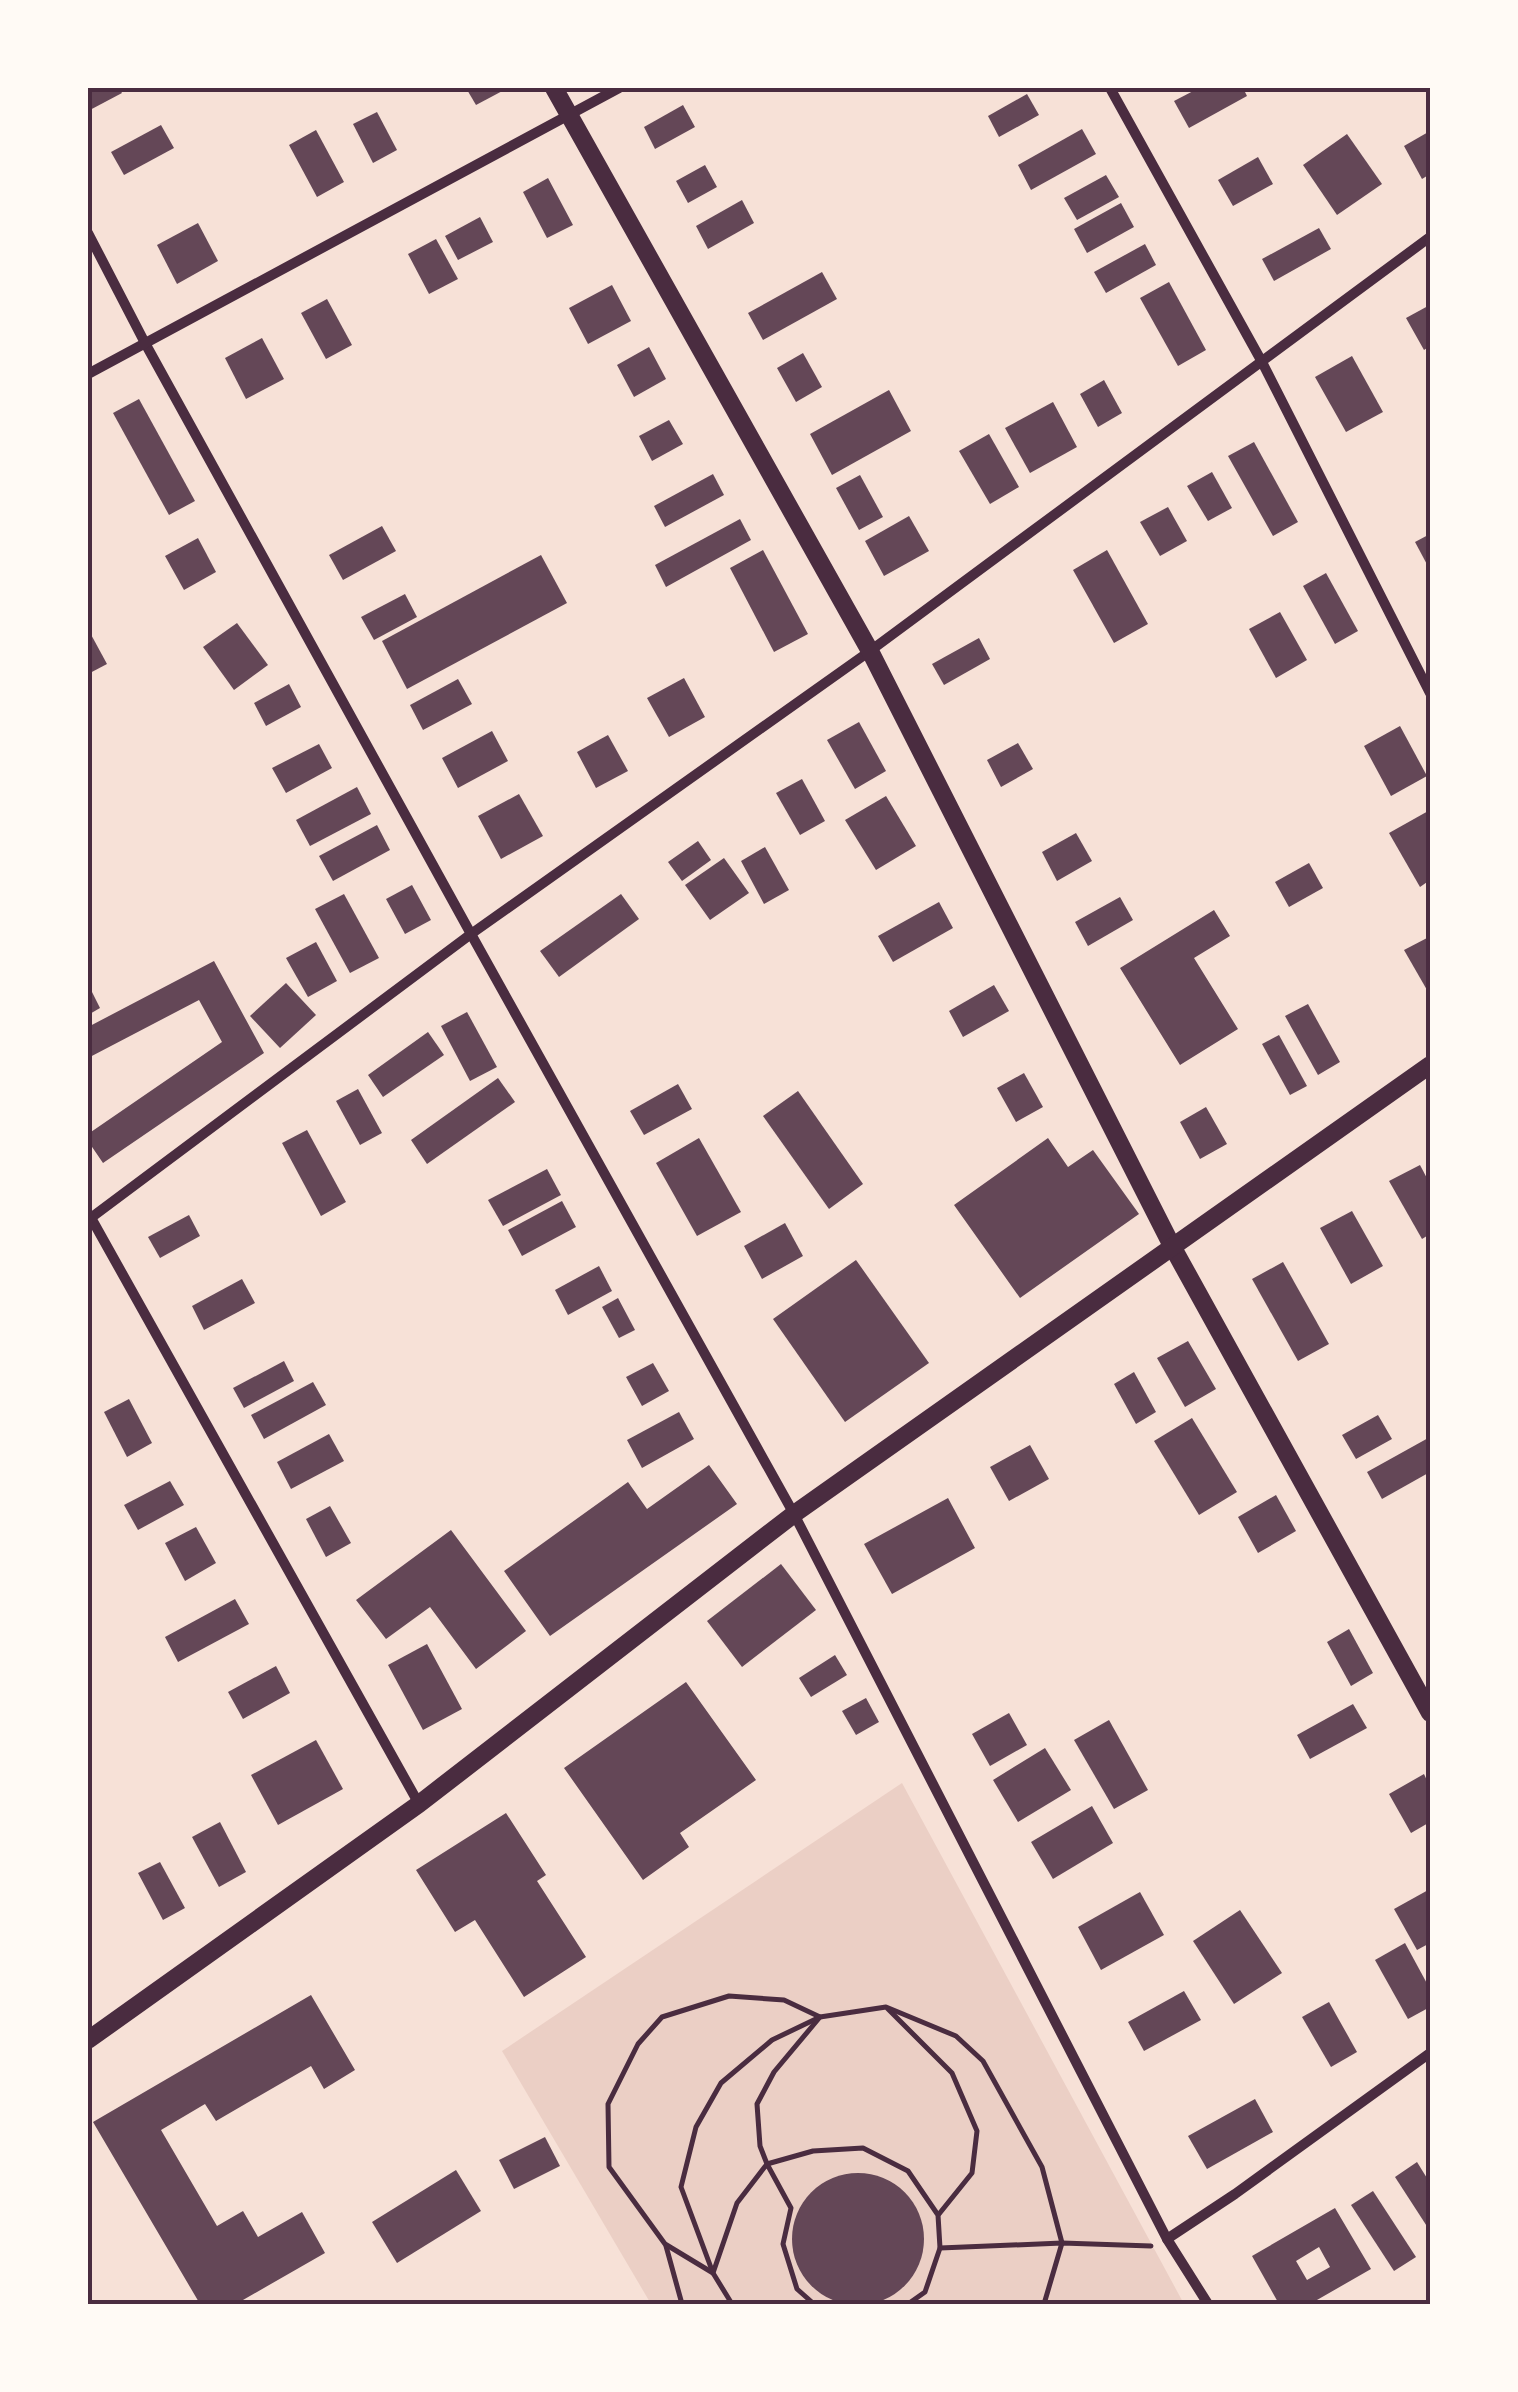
<svg xmlns="http://www.w3.org/2000/svg" width="1518" height="2392" viewBox="0 0 1518 2392" font-family="'Fira Sans',sans-serif">
<rect width="100%" height="100%" fill="#f7e1d7"/>
<!-- green -->
<polygon fill="#ebcfc5" points="902,1783 1184,2304 651,2304 502,2051"/>
<!-- building -->
<g fill="#644757" fill-rule="evenodd">
<polygon points="88,88 119,88 122,93 88,111"/>
<polygon points="466,88 508,88 476,105"/>
<polygon points="1199,88 1243,88 1247,96 1189,128 1174,101"/>
<polygon points="1027,94 1039,115 999,137 988,116"/>
<polygon points="683,105 695,127 655,149 644,127"/>
<polygon points="377,112 397,150 373,163 353,124"/>
<polygon points="161,125 174,148 124,175 111,152"/>
<polygon points="1082,129 1096,154 1031,190 1018,165"/>
<polygon points="316,130 344,182 317,197 289,145"/>
<polygon points="1430,131 1430,174 1422,179 1404,146"/>
<polygon points="1347,134 1382,184 1337,215 1303,165"/>
<polygon points="1258,157 1273,184 1233,206 1218,180"/>
<polygon points="705,165 717,187 688,203 676,181"/>
<polygon points="1106,175 1119,197 1077,220 1064,198"/>
<polygon points="548,178 573,225 547,238 523,192"/>
<polygon points="742,200 754,223 708,249 696,226"/>
<polygon points="1121,203 1134,227 1087,253 1074,229"/>
<polygon points="480,217 493,242 458,260 445,236"/>
<polygon points="198,223 218,261 177,284 157,245"/>
<polygon points="1319,228 1331,249 1274,281 1262,259"/>
<polygon points="436,239 458,279 429,294 408,254"/>
<polygon points="1145,244 1156,265 1106,293 1094,272"/>
<polygon points="822,272 837,299 763,340 748,313"/>
<polygon points="1169,282 1206,350 1178,366 1140,298"/>
<polygon points="612,285 631,321 588,344 569,308"/>
<polygon points="327,299 352,345 326,359 301,313"/>
<polygon points="1428,306 1430,310 1430,346 1424,350 1406,318"/>
<polygon points="262,338 284,379 246,399 225,358"/>
<polygon points="649,347 666,379 634,397 617,365"/>
<polygon points="803,353 822,387 796,402 777,368"/>
<polygon points="1352,356 1383,412 1346,432 1315,377"/>
<polygon points="1104,380 1122,413 1098,427 1080,394"/>
<polygon points="889,390 911,431 832,475 810,434"/>
<polygon points="139,399 195,501 169,515 113,413"/>
<polygon points="1053,402 1077,447 1030,473 1005,428"/>
<polygon points="669,420 683,444 652,461 639,436"/>
<polygon points="989,434 1019,487 990,504 959,451"/>
<polygon points="1254,442 1298,522 1273,536 1228,456"/>
<polygon points="1212,472 1232,508 1208,521 1187,486"/>
<polygon points="713,474 724,495 665,527 654,506"/>
<polygon points="860,475 883,517 859,530 836,488"/>
<polygon points="1168,507 1187,541 1160,556 1140,522"/>
<polygon points="909,516 929,551 884,576 865,541"/>
<polygon points="740,519 751,540 666,587 655,565"/>
<polygon points="382,526 396,551 343,580 329,555"/>
<polygon points="1430,534 1430,570 1415,542"/>
<polygon points="198,538 216,572 184,590 165,556"/>
<polygon points="763,550 808,634 774,652 730,568"/>
<polygon points="1107,550 1148,624 1114,643 1073,570"/>
<polygon points="541,555 567,603 407,689 382,641"/>
<polygon points="1326,573 1358,631 1335,644 1303,586"/>
<polygon points="405,594 417,617 374,640 361,617"/>
<polygon points="1280,612 1307,660 1276,678 1249,629"/>
<polygon points="237,623 268,665 234,690 203,647"/>
<polygon points="88,629 107,664 88,674"/>
<polygon points="979,638 990,659 944,685 932,664"/>
<polygon points="684,678 705,717 669,737 647,698"/>
<polygon points="458,679 472,704 423,730 410,705"/>
<polygon points="289,684 301,707 266,726 254,703"/>
<polygon points="859,722 886,771 855,789 827,740"/>
<polygon points="1400,726 1427,776 1391,796 1364,746"/>
<polygon points="492,731 508,761 458,788 442,758"/>
<polygon points="608,735 628,771 596,788 577,752"/>
<polygon points="1018,743 1033,769 1001,787 987,760"/>
<polygon points="319,744 332,768 286,793 272,768"/>
<polygon points="802,779 825,821 800,835 776,793"/>
<polygon points="357,787 371,814 310,846 296,820"/>
<polygon points="519,794 543,836 501,859 478,816"/>
<polygon points="886,796 916,846 876,870 845,820"/>
<polygon points="1430,810 1430,880 1420,887 1389,833"/>
<polygon points="377,825 390,850 333,881 319,856"/>
<polygon points="1076,833 1092,861 1057,881 1042,852"/>
<polygon points="698,841 711,860 682,881 668,862"/>
<polygon points="765,847 789,890 764,904 741,861"/>
<polygon points="724,858 749,893 710,920 685,885"/>
<polygon points="1309,863 1323,888 1289,907 1275,882"/>
<polygon points="412,885 431,920 405,934 386,899"/>
<polygon points="344,894 379,958 350,973 315,909"/>
<polygon points="621,894 639,919 559,977 540,951"/>
<polygon points="1120,897 1133,920 1088,946 1075,922"/>
<polygon points="939,902 953,928 893,962 878,936"/>
<polygon points="1214,910 1230,936 1194,958 1238,1029 1180,1065 1120,968"/>
<polygon points="1427,938 1430,945 1430,989 1427,990 1404,950"/>
<polygon points="316,942 337,981 308,997 286,958"/>
<polygon points="214,961 264,1053 103,1163 88,1141 88,1134 222,1042 199,1000 88,1058 88,1027"/>
<polygon points="286,983 316,1015 280,1048 250,1016"/>
<polygon points="88,984 100,1008 88,1015"/>
<polygon points="994,985 1009,1011 963,1037 949,1011"/>
<polygon points="1308,1004 1340,1062 1318,1075 1285,1016"/>
<polygon points="467,1012 497,1067 470,1081 441,1026"/>
<polygon points="428,1032 444,1055 383,1097 368,1075"/>
<polygon points="1279,1035 1307,1086 1290,1095 1262,1044"/>
<polygon points="1024,1073 1043,1107 1016,1122 997,1088"/>
<polygon points="498,1078 515,1102 427,1164 411,1140"/>
<polygon points="678,1084 692,1109 644,1135 630,1111"/>
<polygon points="358,1089 382,1133 360,1145 336,1101"/>
<polygon points="798,1091 863,1184 829,1209 763,1116"/>
<polygon points="1206,1107 1227,1144 1200,1159 1180,1122"/>
<polygon points="307,1130 346,1202 321,1216 282,1143"/>
<polygon points="699,1138 741,1212 697,1236 656,1163"/>
<polygon points="1048,1138 1068,1167 1093,1150 1139,1214 1020,1298 954,1205"/>
<polygon points="1420,1165 1430,1184 1430,1234 1422,1239 1389,1181"/>
<polygon points="547,1169 561,1195 503,1226 488,1200"/>
<polygon points="562,1201 576,1227 522,1256 508,1230"/>
<polygon points="1352,1211 1383,1266 1351,1284 1320,1228"/>
<polygon points="189,1215 200,1236 160,1258 148,1237"/>
<polygon points="785,1223 803,1256 762,1279 744,1246"/>
<polygon points="856,1260 929,1363 845,1422 773,1319"/>
<polygon points="1283,1262 1329,1344 1298,1361 1252,1279"/>
<polygon points="599,1266 612,1291 568,1315 555,1290"/>
<polygon points="242,1279 255,1303 204,1330 192,1306"/>
<polygon points="618,1298 635,1330 619,1338 602,1307"/>
<polygon points="1188,1341 1216,1389 1185,1407 1157,1358"/>
<polygon points="284,1361 294,1381 244,1408 233,1388"/>
<polygon points="653,1363 669,1391 642,1406 626,1377"/>
<polygon points="1134,1372 1156,1412 1136,1424 1114,1384"/>
<polygon points="313,1382 326,1405 264,1439 251,1415"/>
<polygon points="129,1399 152,1443 127,1457 104,1412"/>
<polygon points="679,1412 694,1439 642,1468 627,1440"/>
<polygon points="1378,1415 1392,1439 1356,1459 1342,1435"/>
<polygon points="1192,1418 1237,1492 1199,1515 1154,1441"/>
<polygon points="329,1434 344,1461 291,1489 277,1462"/>
<polygon points="1430,1437 1430,1472 1382,1499 1367,1472"/>
<polygon points="1030,1445 1049,1479 1009,1501 990,1467"/>
<polygon points="709,1465 737,1504 550,1636 504,1571 628,1482 647,1509"/>
<polygon points="170,1481 184,1505 138,1530 124,1505"/>
<polygon points="1276,1495 1296,1531 1258,1553 1238,1517"/>
<polygon points="948,1498 975,1548 892,1594 864,1544"/>
<polygon points="330,1506 351,1543 326,1557 306,1519"/>
<polygon points="196,1527 216,1563 185,1581 165,1543"/>
<polygon points="451,1530 526,1631 476,1669 430,1607 386,1639 356,1600"/>
<polygon points="781,1564 816,1610 742,1667 707,1621"/>
<polygon points="235,1599 249,1624 178,1662 165,1637"/>
<polygon points="1349,1629 1373,1673 1351,1686 1327,1642"/>
<polygon points="427,1644 462,1709 423,1730 388,1665"/>
<polygon points="835,1655 847,1675 811,1697 799,1678"/>
<polygon points="276,1666 290,1693 243,1719 228,1692"/>
<polygon points="686,1682 756,1780 680,1833 689,1847 643,1880 564,1768"/>
<polygon points="866,1698 879,1722 856,1735 842,1711"/>
<polygon points="1353,1704 1367,1728 1310,1759 1297,1735"/>
<polygon points="1009,1713 1027,1745 990,1766 972,1734"/>
<polygon points="1109,1720 1148,1790 1114,1809 1074,1740"/>
<polygon points="316,1740 343,1789 278,1825 251,1775"/>
<polygon points="1045,1748 1071,1790 1018,1822 993,1780"/>
<polygon points="1424,1774 1430,1787 1430,1822 1411,1833 1389,1794"/>
<polygon points="1092,1806 1113,1843 1053,1879 1031,1842"/>
<polygon points="506,1813 546,1875 537,1881 586,1957 524,1997 475,1920 455,1932 416,1870"/>
<polygon points="220,1822 246,1872 219,1887 192,1837"/>
<polygon points="160,1862 185,1908 163,1920 138,1873"/>
<polygon points="1430,1889 1430,1943 1417,1950 1394,1909"/>
<polygon points="1140,1892 1164,1935 1101,1970 1078,1927"/>
<polygon points="1240,1910 1282,1973 1234,2004 1193,1941"/>
<polygon points="1405,1943 1430,1989 1430,2007 1408,2019 1375,1960"/>
<polygon points="1184,1991 1201,2020 1144,2051 1128,2022"/>
<polygon points="311,1995 355,2070 324,2089 311,2066 216,2121 205,2104 161,2130 217,2226 243,2211 258,2237 302,2212 325,2253 236,2304 200,2304 93,2122"/>
<polygon points="1329,2002 1357,2052 1331,2067 1302,2017"/>
<polygon points="1255,2099 1273,2132 1207,2169 1188,2136"/>
<polygon points="545,2137 560,2166 514,2189 499,2160"/>
<polygon points="1417,2162 1430,2183 1430,2231 1395,2177"/>
<polygon points="456,2170 481,2211 397,2263 372,2222"/>
<circle cx="858" cy="2239" r="66"/>
<polygon points="1373,2191 1416,2257 1394,2271 1351,2205"/>
<path d="M1335 2208 1371 2269 1310 2304H1279L1252 2256ZM1319 2247 1330 2267 1307 2280 1296 2261Z"/>
</g>
<g fill="none" stroke-linecap="round" stroke-linejoin="round">
<!-- path -->
<g stroke="#4a2c40" stroke-width="5">
<polyline points="888,2009 952,2073 977,2131 972,2173 939,2214"/>
<polyline points="666,2246 682,2304"/>
<polyline points="940,2248 1062,2243 1151,2246"/>
<polyline points="732,2304 713,2273 681,2187 696,2127 721,2083 772,2040 820,2017 886,2007 956,2036 983,2061 1042,2167 1062,2243 1044,2304"/>
<polyline points="814,2304 797,2289 783,2244 791,2208 767,2164 760,2146 757,2104 774,2072 820,2017 784,2000 729,1996 662,2017 638,2044 608,2104 609,2167 665,2244 713,2273 737,2203 767,2164 813,2151 863,2148 908,2171 938,2215 940,2248 925,2292 908,2304"/>
</g>
<!-- minor -->
<g stroke="#4a2c40" stroke-width="10">
<polyline points="1110,88 1262,362 1430,693"/>
<polyline points="88,233 145,343 471,934 794,1514 1167,2239 1208,2304"/>
<polyline points="88,374 619,88"/>
<polyline points="90,1216 419,1804"/>
<polyline points="88,1220 471,934 870,651 1430,237"/>
<polyline points="1167,2239 1235,2194 1430,2053"/>
</g>
<!-- tertiary -->
<g stroke="#4a2c40" stroke-width="18">
<polyline points="554,88 870,651 1172,1246 1430,1713"/>
<polyline points="88,2040 419,1804 794,1514 1430,1065"/>
</g>
</g>
<!-- border -->
<rect width="1518" height="2392" fill="none" stroke="#fffaf5" stroke-width="180"/>
<rect x="90" y="90" width="1338" height="2212" fill="none" stroke="#4a2c40" stroke-width="4"/>
</svg>
